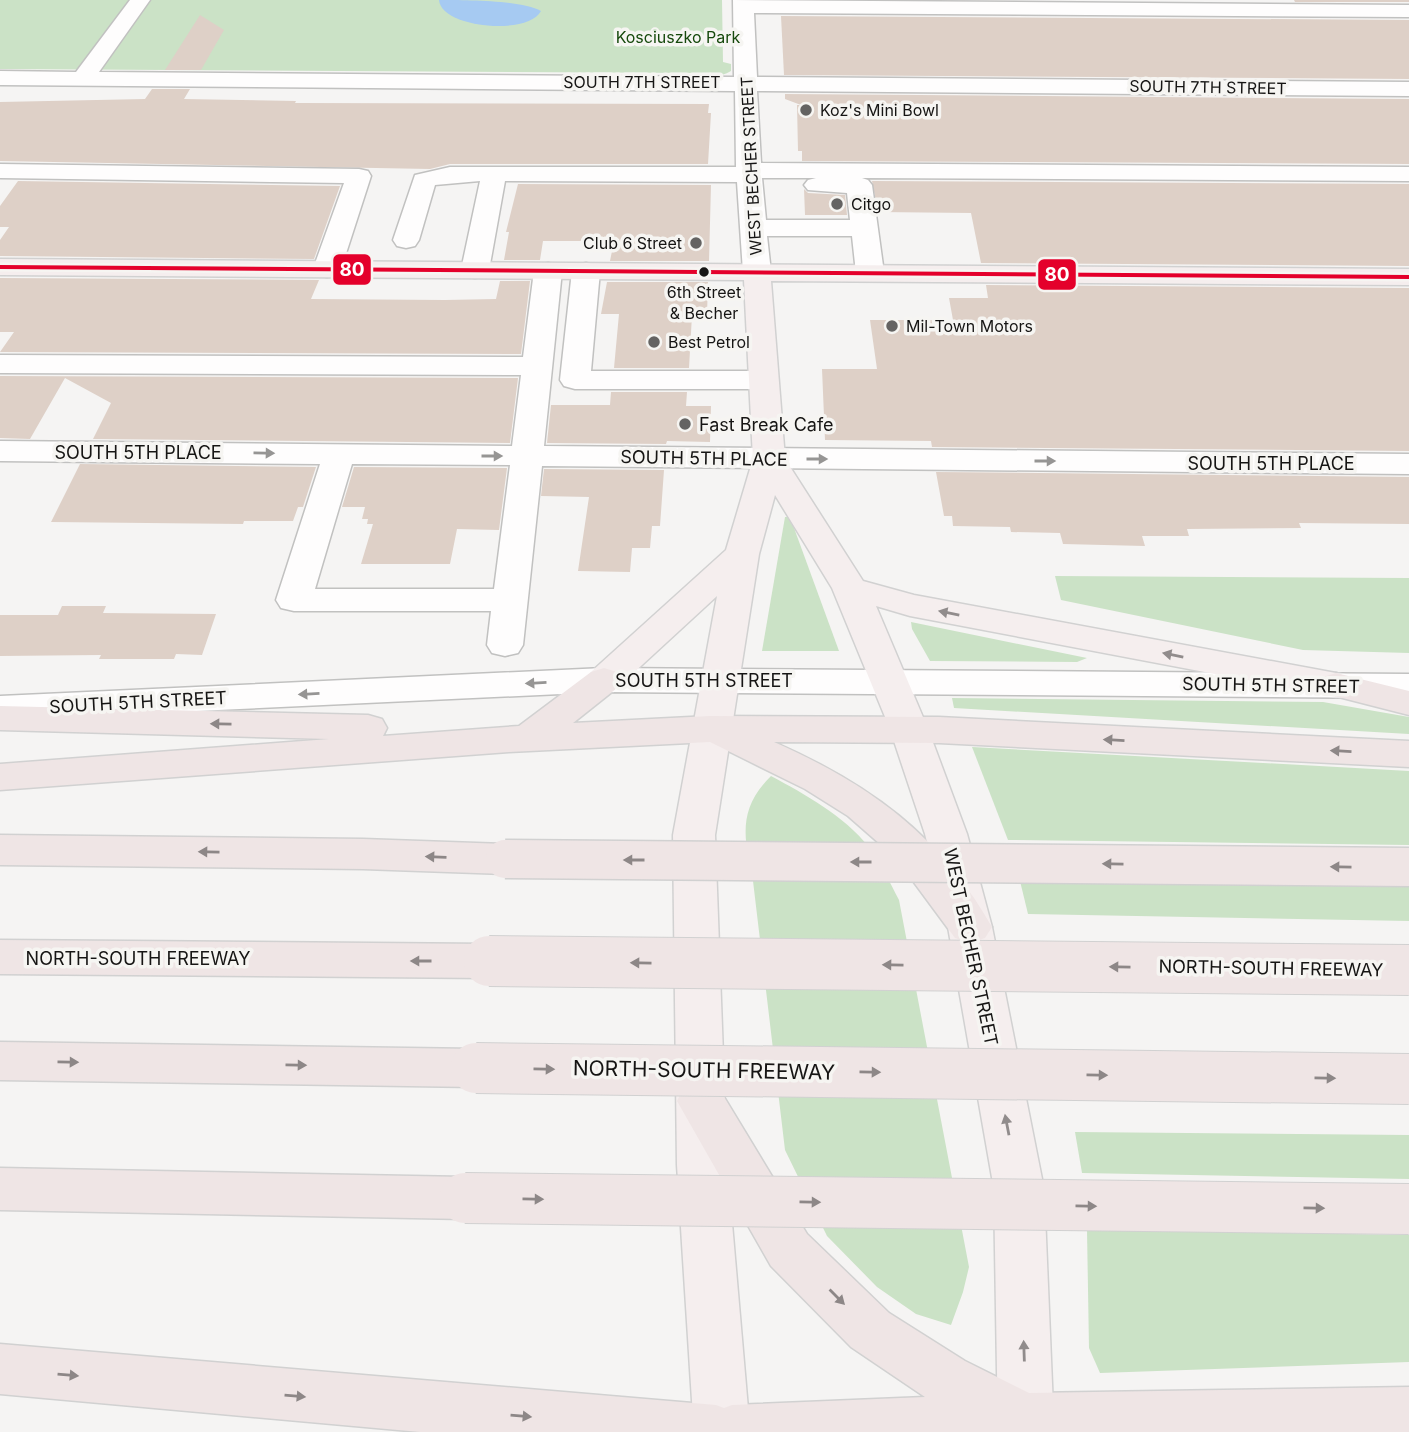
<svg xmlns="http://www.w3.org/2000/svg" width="1409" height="1432" viewBox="0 0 1409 1432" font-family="Inter,sans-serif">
<rect width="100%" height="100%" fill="#f5f4f3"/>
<!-- green -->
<g fill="#cbe2c6">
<path d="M0 0H722L723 62 731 64V71C721 77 709 77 699 73L0 69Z"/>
<polygon points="785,517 790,517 839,651 762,651"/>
<polygon points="1055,576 1409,578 1409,653 1303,650 1061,600"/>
<polygon points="911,622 1087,658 1077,662 930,661 912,629"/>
<polygon points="952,698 1323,702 1409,717 1409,734 954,708"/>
<polygon points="972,747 1409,771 1409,845 1008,840"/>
<path d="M771 776C806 795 843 815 869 847 881 863 890 883 899 900L969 1267 963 1292 951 1325 916 1314 877 1287 827 1236 785 1150 753 881C744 838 737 810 771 776Z"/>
<polygon points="1020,881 1409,884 1409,921 1028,914"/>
<polygon points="1075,1132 1409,1135 1409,1179 1082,1173"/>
<polygon points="1087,1230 1409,1235 1409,1362 1100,1373 1089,1348"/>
</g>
<!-- water -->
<path fill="#a6caf2" d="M439 0C465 0 521 0 541 11 528 36 441 28 439 0Z"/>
<!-- building -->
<g fill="#ded0c7">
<polygon points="1294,0 1409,0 1409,2 1295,2"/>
<polygon points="200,15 224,30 201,70 165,70"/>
<polygon points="781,16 1409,20 1409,79 784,75"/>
<polygon points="152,89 190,89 184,99 296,101 295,103 709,104 708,113 711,113 708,164 450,164 430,169 0,161 0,102 145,99"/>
<polygon points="785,94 1409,99 1409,164 802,161 802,151 798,151 797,105 801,105 785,99"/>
<polygon points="18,181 340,186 314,259 0,256 0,240 9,227 0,227 0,206"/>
<polygon points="872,181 1409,184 1409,266 981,263 971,213 878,212"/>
<polygon points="518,184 711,185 709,261 610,261 614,241 543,241 540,260 504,260 509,232 506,232"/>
<polygon points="804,189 808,193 845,195 847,215 805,215"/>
<polygon points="0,278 319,280 311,299 445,300 496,299 500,281 530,281 521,354 0,352 14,332 0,332"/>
<polygon points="607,282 708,282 707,315 692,315 689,368 614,368 619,314 601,314"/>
<polygon points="986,285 1409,288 1409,451 932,447 931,441 825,440 822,369 877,369 870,320 953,320 949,298 988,298"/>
<polygon points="0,376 518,378 510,443 93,439 111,403 65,378 30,439 0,438"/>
<polygon points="611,392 687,392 686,406 711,406 710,442 667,441 666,444 547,443 551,405 610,405"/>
<polygon points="80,464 316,467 303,507 298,507 293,521 244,521 243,524 51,522"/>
<polygon points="354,467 507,468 499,530 457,529 450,564 361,564 373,524 367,524 368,519 362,519 365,507 342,507"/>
<polygon points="544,469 664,470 660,526 652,526 650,548 632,548 630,572 578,571 589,497 541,496"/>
<polygon points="936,472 1409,477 1409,524 1299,523 1301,528 1187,529 1189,536 1142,536 1145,546 1063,544 1060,533 1011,532 1010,527 953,526 952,516 944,516"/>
<polygon points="62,606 106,606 103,613 216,614 202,655 176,654 174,659 99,659 101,655 0,656 0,615 58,615"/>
</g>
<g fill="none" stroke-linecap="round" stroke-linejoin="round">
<!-- minor casing -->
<g stroke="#c1c1c0" stroke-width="3">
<g id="minor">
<path d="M130 0H150L99 72 734 77 733 0 1409 5V17L754 13 757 77 1409 82V96L757 91 761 163 1409 167V181L862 178 868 180 872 185 884 273 880 279 870 281 860 279 856 273 852 236H767L771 272 767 278 757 280 747 278 743 272 737 182 505 181 489 270 485 276 475 278 465 276 461 270 480 181 435 185 419 240 415 246 406 248 397 246 393 240 415 175 450 167H736L735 91 0 85V71L76 72ZM762 178H816L808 180 804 185 808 190 847 193 850 220H766Z"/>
<polygon points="0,164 359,169 368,171 371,176 341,269 337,275 327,277 317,275 313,269 344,183 0,178"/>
<path d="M548 263 558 265 562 271 544 446 1409 454V474L542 466 523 645 518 653 505 656 492 653 487 645 491 611H294L281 608 276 600 320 464 0 461V441L512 446 521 375 0 373V355L523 357 534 271 538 265ZM352 464 510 465 494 589H315Z"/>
<polygon points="586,263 596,265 600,271 591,371 763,371 774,374 778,380 774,386 763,389 575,389 564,386 560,380 572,271 576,265"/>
<polygon points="604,668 1409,674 1409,698 604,692 0,720 0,696"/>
</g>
</g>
<!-- major casing -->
<g stroke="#d1d1d1" stroke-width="3">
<polygon id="major" points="0,259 1409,269 1409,285 771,281 785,459 863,581 914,595 1336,673 1349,677 1355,685 1349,693 1336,697 910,616 876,606 928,729 967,834 992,927 1044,1189 1054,1432 998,1432 994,1189 948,927 925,834 890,729 832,588 775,495 759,554 715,835 727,1165 750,1432 694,1432 677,1165 673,835 717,596 617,688 604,692 591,688 585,680 591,672 726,550 753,459 744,280 0,275"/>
</g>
<!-- highway casing -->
<g stroke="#d1d1d1" stroke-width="3">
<g id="highway">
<path d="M604 668 617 672 623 680 617 688 573 723 710 716 939 717 1409 741V767L939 743 774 742C869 784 940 835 992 927L985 938 970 943 955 938 896 858 848 816 805 789 710 742 509 752 0 790V764L329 739 0 730V706L368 715 382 719 387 728 383 736 519 726 591 672Z"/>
<polygon points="1336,673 1409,691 1409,715 1323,693 1317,685 1323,677"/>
<polygon points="0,835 363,839 505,844 520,849 526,859 520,869 505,874 363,869 0,865"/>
<polygon points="0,940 489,944 505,949 511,961 505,973 489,978 0,974"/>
<polygon points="0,1042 476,1049 493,1055 500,1068 493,1081 476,1087 0,1080"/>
<polygon points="701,1082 718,1087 807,1234 889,1313 965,1361 1029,1393 1409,1387 1409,1432 420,1432 0,1394 0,1344 716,1405 724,1408 732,1405 925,1397 851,1347 771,1266 677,1101 684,1087"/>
<polygon points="0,1168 465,1177 483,1183 490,1198 483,1213 465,1219 0,1210"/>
</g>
</g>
<!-- minor -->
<use href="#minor" fill="#fefdfd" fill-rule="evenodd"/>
<!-- major -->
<use href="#major" fill="#f5eeee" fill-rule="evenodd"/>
<!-- highway -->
<use href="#highway" fill="#efe5e5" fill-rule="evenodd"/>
<!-- highway-bridge-far1 casing -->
<g stroke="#d1d1d1" stroke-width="41" stroke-linecap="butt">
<polyline id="highway-bridge-far1" points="505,859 1409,867"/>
</g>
<!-- highway-bridge casing -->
<g stroke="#d1d1d1" stroke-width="52" stroke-linecap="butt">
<g id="highway-bridge">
<polyline points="489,961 1409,970"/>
<polyline points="476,1068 1409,1079"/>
<polyline points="465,1198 1409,1209"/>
</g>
</g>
<!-- highway-bridge-far1 -->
<use href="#highway-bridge-far1" stroke="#efe5e5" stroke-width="38"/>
<!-- highway-bridge -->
<use href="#highway-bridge" stroke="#efe5e5" stroke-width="50"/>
<!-- bus-1 casing -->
<g stroke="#f6f5f2" stroke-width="5">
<polygon id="bus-1" points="0,265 1409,275 1409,279 0,269"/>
</g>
<!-- bus-1 -->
<use href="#bus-1" fill="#e4002b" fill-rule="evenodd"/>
</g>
<!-- one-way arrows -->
<defs><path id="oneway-solid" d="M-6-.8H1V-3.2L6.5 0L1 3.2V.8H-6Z" transform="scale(1.75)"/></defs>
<g fill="#969594">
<use href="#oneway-solid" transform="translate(264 453) rotate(1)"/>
<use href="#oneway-solid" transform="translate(492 456)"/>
<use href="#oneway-solid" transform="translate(817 459)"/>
<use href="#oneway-solid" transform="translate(1045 461)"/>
<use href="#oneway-solid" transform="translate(536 683) rotate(177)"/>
<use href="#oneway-solid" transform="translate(309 694) rotate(177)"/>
</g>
<g fill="#918c8c">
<use href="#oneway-solid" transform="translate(949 613) rotate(-169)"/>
<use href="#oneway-solid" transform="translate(1173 655) rotate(-169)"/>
<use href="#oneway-solid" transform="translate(1007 1125) rotate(-101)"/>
<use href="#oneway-solid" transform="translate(1024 1351) rotate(-92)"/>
</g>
<g fill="#8d8787">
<use href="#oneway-solid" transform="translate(221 724) rotate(-179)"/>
<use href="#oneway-solid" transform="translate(1114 740) rotate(-177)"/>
<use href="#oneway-solid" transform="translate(1341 751) rotate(-177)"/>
<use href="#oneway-solid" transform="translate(209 852) rotate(-179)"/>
<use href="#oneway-solid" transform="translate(436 857) rotate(-178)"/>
<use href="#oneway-solid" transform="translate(634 860) rotate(-180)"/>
<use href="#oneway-solid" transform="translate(861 862) rotate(-180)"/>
<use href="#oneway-solid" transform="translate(1113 864) rotate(-179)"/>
<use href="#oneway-solid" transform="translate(1341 867) rotate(-179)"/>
<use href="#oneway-solid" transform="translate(421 961) rotate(-180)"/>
<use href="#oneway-solid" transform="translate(641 963) rotate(-179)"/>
<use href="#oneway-solid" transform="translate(893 965) rotate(-179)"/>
<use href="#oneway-solid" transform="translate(1120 967) rotate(-179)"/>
<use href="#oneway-solid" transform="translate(68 1062) rotate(1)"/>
<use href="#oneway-solid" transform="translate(296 1065) rotate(1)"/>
<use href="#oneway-solid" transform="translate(544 1069) rotate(1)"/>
<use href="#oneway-solid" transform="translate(870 1072) rotate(1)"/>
<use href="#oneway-solid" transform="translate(1097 1075) rotate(1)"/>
<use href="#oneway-solid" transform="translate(1325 1078) rotate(1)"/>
<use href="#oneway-solid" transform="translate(533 1199) rotate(1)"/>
<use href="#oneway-solid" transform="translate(810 1202) rotate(1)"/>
<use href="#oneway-solid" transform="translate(1086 1206) rotate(1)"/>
<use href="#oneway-solid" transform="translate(1314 1208) rotate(1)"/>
<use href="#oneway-solid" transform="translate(837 1297) rotate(45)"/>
<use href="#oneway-solid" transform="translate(68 1375) rotate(5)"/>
<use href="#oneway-solid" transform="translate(295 1396) rotate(5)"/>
<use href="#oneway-solid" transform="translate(521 1416) rotate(5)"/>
</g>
<!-- markers -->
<g fill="#646362" stroke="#f6f5f2" stroke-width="2.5">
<circle cx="806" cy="110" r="7"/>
<circle cx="837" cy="204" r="7"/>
<circle cx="696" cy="243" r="7"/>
<circle cx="892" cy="326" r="7"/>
<circle cx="654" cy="342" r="7"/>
<circle cx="685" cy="424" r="7"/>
</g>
<circle fill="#161514" stroke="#f6f5f2" stroke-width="2.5" cx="704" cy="272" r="6"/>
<g text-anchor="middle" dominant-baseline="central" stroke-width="7" stroke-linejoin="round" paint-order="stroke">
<!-- far-park labels -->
<g font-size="16" fill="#16490c" stroke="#f6f5f2">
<text x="678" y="37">Kosciuszko Park</text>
</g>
<!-- far-street labels -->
<g font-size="16" fill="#161514" stroke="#f6f5f2">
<text x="642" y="82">SOUTH 7TH STREET</text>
<text transform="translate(1208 87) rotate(1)">SOUTH 7TH STREET</text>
<text transform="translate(751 166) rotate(-93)">WEST BECHER STREET</text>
</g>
<!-- far-poi labels -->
<g font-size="16" fill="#161514" stroke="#f6f5f2" text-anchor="start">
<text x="820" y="110">Koz's Mini Bowl</text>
<text x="851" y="204">Citgo</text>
<text x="682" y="243" text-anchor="end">Club 6 Street</text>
<text x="906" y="326">Mil-Town Motors</text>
<text x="668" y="342">Best Petrol</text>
</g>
<!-- bus labels -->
<g font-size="16" fill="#161514" stroke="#f6f5f2">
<text x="704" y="292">6th Street<tspan x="704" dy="21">&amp; Becher</tspan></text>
</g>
<!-- poi labels -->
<g font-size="18" fill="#161514" stroke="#f6f5f2" text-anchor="start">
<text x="699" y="424">Fast Break Cafe</text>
</g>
<!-- street labels -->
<g font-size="18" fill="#161514" stroke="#f6f5f2">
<text x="138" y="452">SOUTH 5TH PLACE</text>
<text transform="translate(704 458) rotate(1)">SOUTH 5TH PLACE</text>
<text x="1271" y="463">SOUTH 5TH PLACE</text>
<text x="704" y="680">SOUTH 5TH STREET</text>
<text transform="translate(1271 685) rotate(1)">SOUTH 5TH STREET</text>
<text transform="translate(138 702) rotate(-3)">SOUTH 5TH STREET</text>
<text transform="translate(971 947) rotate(78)">WEST BECHER STREET</text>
<text x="138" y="958">NORTH-SOUTH FREEWAY</text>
<text transform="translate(1271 968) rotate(1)">NORTH-SOUTH FREEWAY</text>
</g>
<!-- near-street labels -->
<g font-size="21" fill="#161514" stroke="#f6f5f2">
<text transform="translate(704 1070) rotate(1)">NORTH-SOUTH FREEWAY</text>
</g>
</g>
<g stroke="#f6f5f2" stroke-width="2.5">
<rect x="332" y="253" width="40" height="33" rx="7" fill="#e4002b"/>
<rect x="1037" y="258" width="40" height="33" rx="7" fill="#e4002b"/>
</g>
<g font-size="19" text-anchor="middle" font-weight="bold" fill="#fff">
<text x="352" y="276">80</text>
<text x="1057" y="281">80</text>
</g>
</svg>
